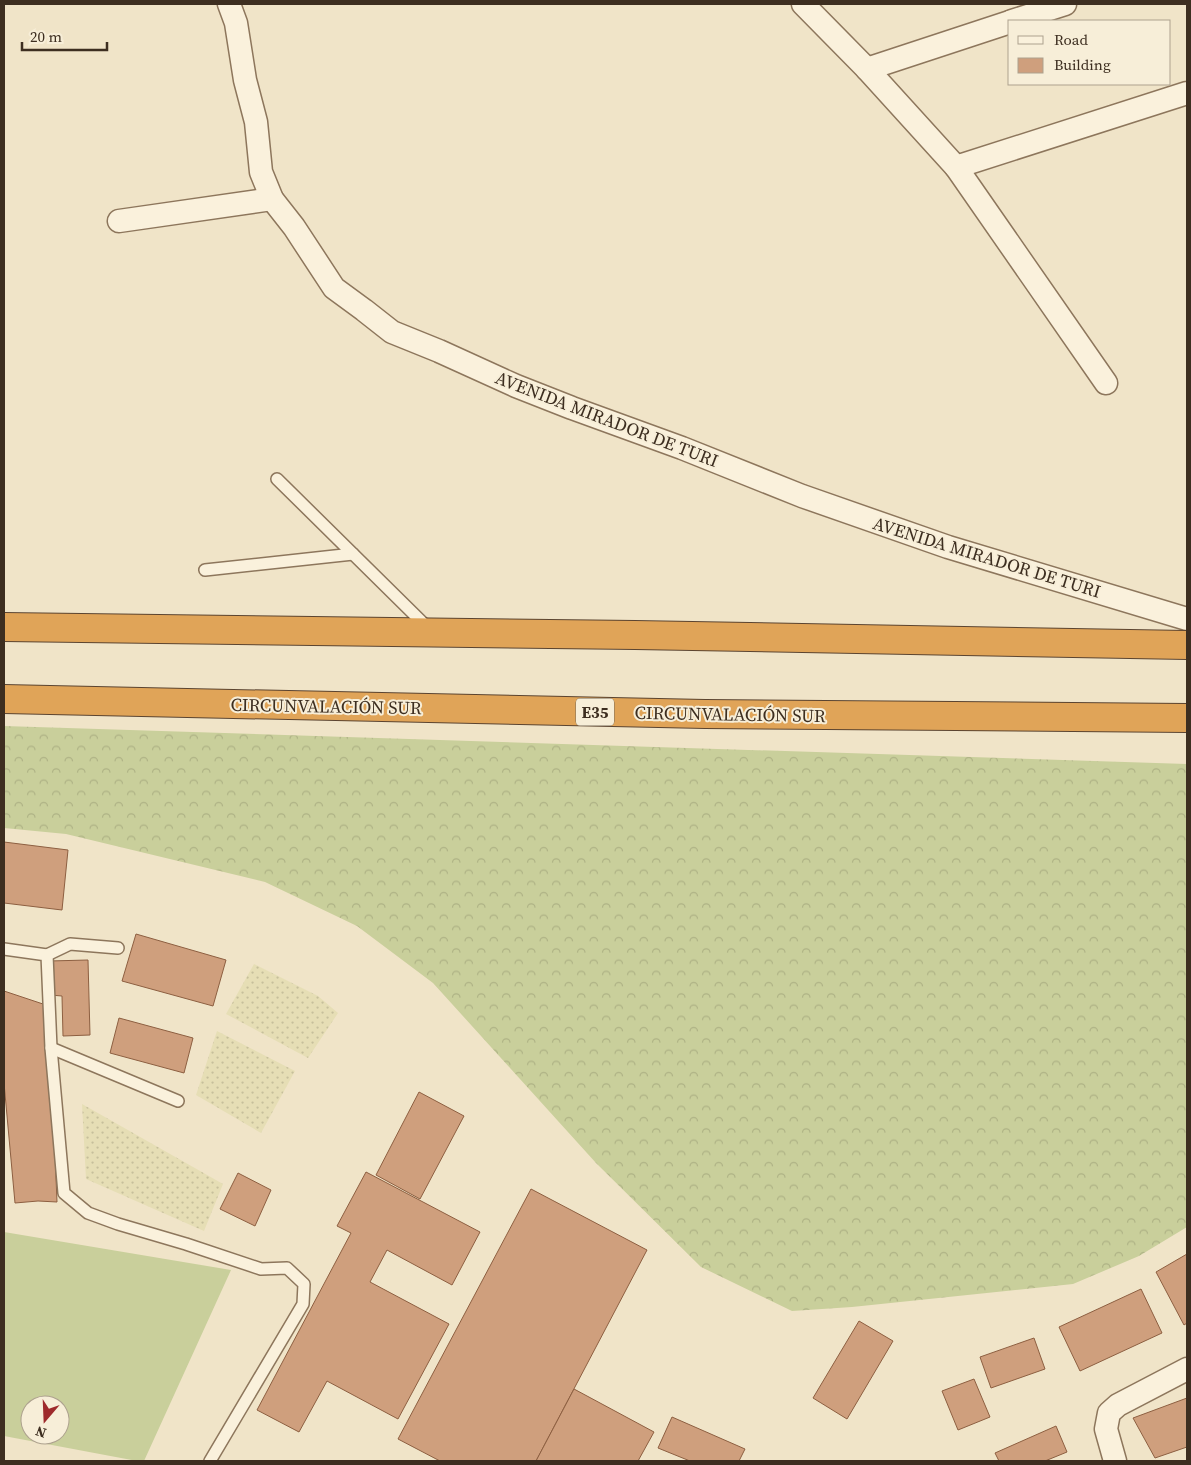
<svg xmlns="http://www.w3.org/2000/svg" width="1191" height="1465" viewBox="0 0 1191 1465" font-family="'Source Serif 4',serif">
<defs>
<pattern id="farmland-dots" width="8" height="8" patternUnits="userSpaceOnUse" patternTransform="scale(1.25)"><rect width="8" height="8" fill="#e6deb5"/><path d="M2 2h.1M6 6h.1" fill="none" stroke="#c6bf9b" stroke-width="1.8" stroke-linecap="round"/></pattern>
<pattern id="forest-crowns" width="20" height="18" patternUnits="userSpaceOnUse" patternTransform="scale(1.25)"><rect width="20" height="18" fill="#c9cf9b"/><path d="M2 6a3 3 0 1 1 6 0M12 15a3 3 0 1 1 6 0" fill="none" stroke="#aeb285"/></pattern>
</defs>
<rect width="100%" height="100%" fill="#f0e4c8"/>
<!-- farmland -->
<g fill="url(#farmland-dots)">
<polygon points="254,964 318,996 338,1013 308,1058 226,1014"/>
<polygon points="217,1031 295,1071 261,1133 196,1095"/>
<polygon points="82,1104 223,1184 204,1231 86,1179"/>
</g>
<!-- forest -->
<polygon fill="url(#forest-crowns)" points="4,726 1187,764 1187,1227 1139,1256 1073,1284 852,1307 792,1311 701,1267 596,1163 433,983 357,926 265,882 66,834 4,828"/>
<!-- garden -->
<path fill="#c9cf9b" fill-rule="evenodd" d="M4 1232 231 1270 144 1461H137L4 1436ZM30 1405H60V1435H30Z"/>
<!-- building -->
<g fill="#cf9f7d" stroke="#8d5f41">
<polygon points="4,842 68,850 62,910 4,903"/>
<polygon points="136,934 226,960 213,1006 122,981"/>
<polygon points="88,960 90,1035 63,1036 62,996 50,995 49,961"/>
<polygon points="4,991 49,1006 57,1202 38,1201 15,1203 4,1083"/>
<polygon points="119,1018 193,1038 184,1073 110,1053"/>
<polygon points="419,1092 464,1116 420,1199 376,1175"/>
<polygon points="366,1172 480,1232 452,1285 387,1250 370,1282 449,1324 398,1419 327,1381 299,1432 257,1410 351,1233 337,1226"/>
<polygon points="238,1173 271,1190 255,1226 220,1209"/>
<polygon points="531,1189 647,1250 536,1461 440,1461 398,1439"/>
<polygon points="1187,1254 1187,1323 1184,1325 1156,1272"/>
<polygon points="1141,1289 1162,1333 1080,1371 1059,1327"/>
<polygon points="859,1321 893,1341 847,1419 813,1398"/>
<polygon points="1034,1338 1045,1369 991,1388 980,1357"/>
<polygon points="974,1379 990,1417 958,1430 942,1391"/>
<polygon points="574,1389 654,1432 638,1461 536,1461"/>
<polygon points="1187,1398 1187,1447 1155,1458 1133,1418"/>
<polygon points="672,1417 745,1449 739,1461 690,1461 658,1448"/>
<polygon points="1056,1426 1067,1452 1045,1461 999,1461 995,1453"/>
</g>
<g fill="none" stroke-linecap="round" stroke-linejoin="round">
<!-- lane casing -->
<g stroke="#8d765c" stroke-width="14">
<g id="lane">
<polyline points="277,479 429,629"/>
<polyline points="205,570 353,554"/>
<polyline points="4,949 47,955 51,1048 64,1193 88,1213 118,1224 186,1244 261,1269 287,1268 304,1284 303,1304 210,1461"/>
<polyline points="47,955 70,944 118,948"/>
<polyline points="51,1048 178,1101"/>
</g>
</g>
<!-- street casing -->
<g stroke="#8d765c" stroke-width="25">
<g id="street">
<polyline points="229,4 236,23 245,80 256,122 261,172 272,199 294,227 334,288 364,310 392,332 439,351 516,386 572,408 682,448 802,496 948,547 1187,619"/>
<polyline points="803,4 867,69 956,167 1187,93"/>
<polyline points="1012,21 1065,4"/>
<polyline points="867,69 1010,22"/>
<polyline points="956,167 1106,383"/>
<polyline points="119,221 272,199"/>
<polyline points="1115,1461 1106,1429 1109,1413 1118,1405 1187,1369"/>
</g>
</g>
<!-- highway casing -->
<g stroke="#5b4430" stroke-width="30">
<g id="highway">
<polyline points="4,627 635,635 1187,645"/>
<polyline points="4,699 705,714 1187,718"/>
</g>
</g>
<!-- lane -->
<use href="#lane" stroke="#faf1dc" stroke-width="11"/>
<!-- street -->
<use href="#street" stroke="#faf1dc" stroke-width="22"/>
<!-- highway -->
<use href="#highway" stroke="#e0a458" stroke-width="28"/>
</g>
<g text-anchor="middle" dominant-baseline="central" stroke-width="4" stroke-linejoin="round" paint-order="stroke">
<!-- shield labels -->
<rect fill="#f7eed8" stroke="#756857" stroke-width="1" x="576" y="698.5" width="38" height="27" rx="4"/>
<g font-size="16" font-weight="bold" fill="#3d2e20">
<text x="595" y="712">E35</text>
</g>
<!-- street labels -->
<g font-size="18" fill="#3d2e20" stroke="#f7eed8">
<text transform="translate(607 419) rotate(21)">AVENIDA MIRADOR DE TURI</text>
<text transform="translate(987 557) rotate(17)">AVENIDA MIRADOR DE TURI</text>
<text transform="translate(326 706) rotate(1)">CIRCUNVALACIÓN SUR</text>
<text transform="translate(730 714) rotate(1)">CIRCUNVALACIÓN SUR</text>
</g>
</g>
<!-- border -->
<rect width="1191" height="1465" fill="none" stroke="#3d2e20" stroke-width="10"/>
<!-- legend -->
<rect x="1008" y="20" width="162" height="65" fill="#f7eed8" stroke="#ada18e"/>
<rect x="1018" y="36" width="25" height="8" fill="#faf1dc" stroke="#ada18e"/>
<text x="1054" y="45" font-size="15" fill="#3d2e20">Road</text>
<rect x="1018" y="58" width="25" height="15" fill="#cf9f7d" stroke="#ada18e"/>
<text x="1054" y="70" font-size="15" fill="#3d2e20">Building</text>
<!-- north arrow -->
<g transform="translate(45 1420) rotate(199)"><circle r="24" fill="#f7eed8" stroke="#ada18e"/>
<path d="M0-4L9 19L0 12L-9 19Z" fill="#9e2a2b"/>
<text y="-8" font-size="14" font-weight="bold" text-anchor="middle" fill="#3d2e20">N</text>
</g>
<!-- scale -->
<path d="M22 42v8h85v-8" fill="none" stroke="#3d2e20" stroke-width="2.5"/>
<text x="30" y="42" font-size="15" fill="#3d2e20" stroke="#f7eed8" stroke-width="4" paint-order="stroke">20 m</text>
</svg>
